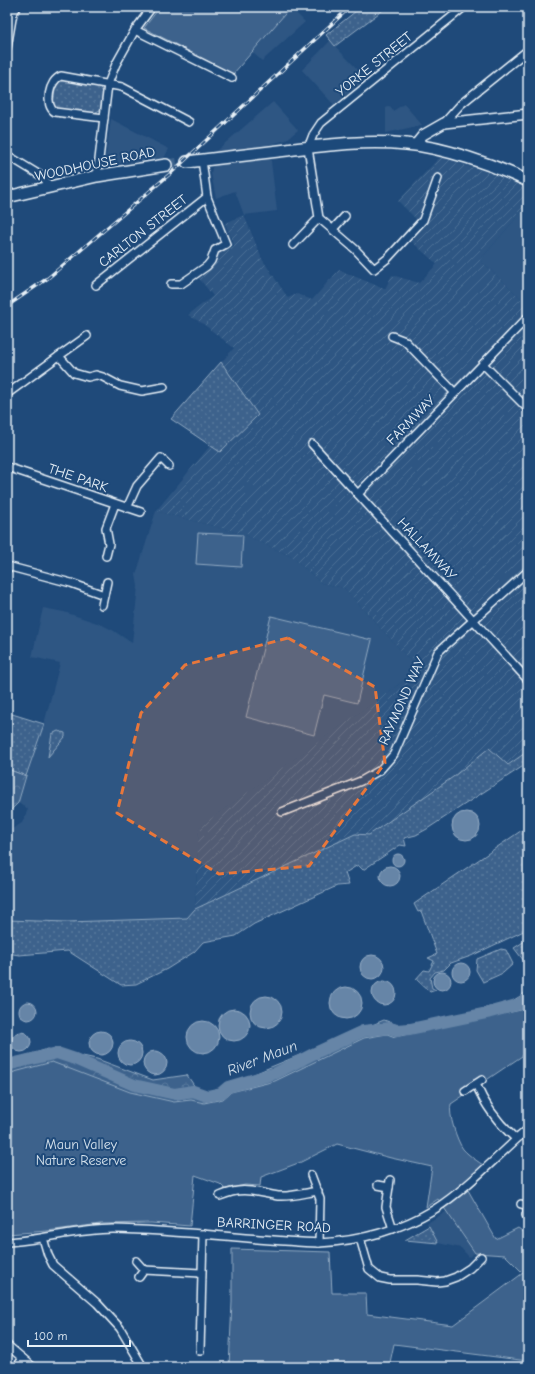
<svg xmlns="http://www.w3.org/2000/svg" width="535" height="1374" viewBox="0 0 535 1374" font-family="'Comic Neue',sans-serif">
<defs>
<pattern id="industrial-furrows" width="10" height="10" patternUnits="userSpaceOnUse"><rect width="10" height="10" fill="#2e5683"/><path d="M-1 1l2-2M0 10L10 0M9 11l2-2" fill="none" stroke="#4c6f95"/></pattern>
<pattern id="grass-dots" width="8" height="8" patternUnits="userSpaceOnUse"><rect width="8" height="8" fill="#3c628c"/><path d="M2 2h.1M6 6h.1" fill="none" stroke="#58799d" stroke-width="1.8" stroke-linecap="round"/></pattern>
<pattern id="forest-crowns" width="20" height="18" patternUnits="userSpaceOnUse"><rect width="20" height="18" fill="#3c628c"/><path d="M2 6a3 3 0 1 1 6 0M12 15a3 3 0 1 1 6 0" fill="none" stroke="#58799d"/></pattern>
</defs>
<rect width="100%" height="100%" fill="#1f4a7a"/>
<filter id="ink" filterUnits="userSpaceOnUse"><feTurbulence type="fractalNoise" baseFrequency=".025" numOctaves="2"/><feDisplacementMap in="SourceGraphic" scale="8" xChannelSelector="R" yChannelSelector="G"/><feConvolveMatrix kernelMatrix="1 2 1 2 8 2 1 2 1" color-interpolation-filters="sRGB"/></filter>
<g filter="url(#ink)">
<!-- built -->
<g fill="#2e5683">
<polygon points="290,7 305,22 262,61 252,52"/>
<polygon points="330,41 366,78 334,105 302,70"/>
<polygon points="273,102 298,130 286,140 269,145 277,211 244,215 235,191 216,198 211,173 216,151"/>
<polygon points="404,104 422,125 386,133 386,108 390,106 393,111"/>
<polygon points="111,119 169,149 164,158 107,165 105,162"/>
<polygon points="528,204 528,305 480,260"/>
<polygon points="156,511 243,534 292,557 321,583 344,588 419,670 199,827 195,909 187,918 67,922 19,955 7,953 7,832 22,823 28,809 18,803 44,724 60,663 32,657 43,608 64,612 100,624 114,631 132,643 138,586 136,575"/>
<polygon points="446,1212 475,1253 469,1257 461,1248 438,1243 427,1223"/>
</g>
<!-- industrial -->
<polygon fill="url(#industrial-furrows)" points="440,157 515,181 528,187 528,204 480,260 528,305 528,751 508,765 489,748 453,777 369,835 355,834 195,909 199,827 419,670 344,588 321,583 292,557 243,534 156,511 210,446 171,419 234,348 202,323 188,315 213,296 198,277 212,266 220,252 234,246 225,223 244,215 262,259 288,298 297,294 312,300 339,270 385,289 392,275 419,283 437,264 412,242 424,227 398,201"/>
<!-- grass -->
<g fill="url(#grass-dots)" stroke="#92aac2">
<polygon points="361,7 387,7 335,46 326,35"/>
<polygon points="60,79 99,86 103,92 100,110 96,112 95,114 55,109 53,105 56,82"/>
<polygon points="221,362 258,415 220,452 171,419"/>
<polygon points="9,713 44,724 26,776 7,769 7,722"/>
<polygon points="58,731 65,733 65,737 48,757 52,734"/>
<polygon points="489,748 508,765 528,751 528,763 427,829 416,835 404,838 406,846 400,845 363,870 358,865 345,873 349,885 337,886 254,924 236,936 203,942 194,952 167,969 136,984 121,985 68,951 19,955 7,953 7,920 67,922 187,918 195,909 355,834 369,835 453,777"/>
<polygon points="528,826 528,929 471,956 451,963 444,970 435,972 430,978 432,988 436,990 430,992 416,979 424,970 429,971 434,961 428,958 437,954 421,911 418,912 414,904"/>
<polygon points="528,939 528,960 524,961 514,948"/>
<polygon points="501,949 506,950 513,964 503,973 483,982 476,970 477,959"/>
<polygon points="429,1226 438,1243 405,1240"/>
</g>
<!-- forest -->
<g fill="url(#forest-crowns)" stroke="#92aac2">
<polygon points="7,769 26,776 18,803 11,810 7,810"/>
<polygon points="528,989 528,1043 306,1107 7,1119 7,1061 48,1049 97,1059 153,1080 187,1075 201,1096 384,1020 403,1027 509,1003 522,995"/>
</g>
<!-- green -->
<g fill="#3c628c" stroke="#92aac2">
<polygon points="160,7 291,7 233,74 144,28"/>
<polygon points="198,533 243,535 241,567 196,564"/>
<polygon points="271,616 372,640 357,703 324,695 314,735 246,717"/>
<path d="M528 1004V1052L451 1104C448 1114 457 1141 463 1149 470 1157 482 1164 490 1170L468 1190 496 1239 518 1228 528 1235V1361L394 1344 389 1367H229L232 1302V1249L330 1252 332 1293H366L367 1314 453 1325 523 1273 505 1255 475 1253 438 1199 426 1207 432 1167 391 1158 337 1144 301 1162 261 1177 260 1186 245 1185 225 1189 220 1184 195 1175 190 1226 151 1223 100 1224 47 1231 7 1234V1074L52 1062 130 1092 174 1102 191 1100 204 1103 223 1099 231 1092 275 1081 364 1038 387 1034 395 1037 521 1010Z"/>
</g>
<!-- water -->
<g fill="#6685a7" stroke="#9ab0c7">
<circle cx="466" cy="826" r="14"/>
<circle cx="398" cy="860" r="6"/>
<circle cx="390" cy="876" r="10"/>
<circle cx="372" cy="967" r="12"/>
<circle cx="461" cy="972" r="9"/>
<circle cx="442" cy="981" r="9"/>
<circle cx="384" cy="993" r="12"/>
<circle cx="346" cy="1003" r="16"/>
<circle cx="266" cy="1012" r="16"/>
<circle cx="28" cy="1011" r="9"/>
<circle cx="234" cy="1025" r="16"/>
<circle cx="203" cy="1037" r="16"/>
<circle cx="101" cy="1043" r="12"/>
<circle cx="21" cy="1042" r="10"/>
<circle cx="130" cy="1053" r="12"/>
<circle cx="155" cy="1063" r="12"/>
</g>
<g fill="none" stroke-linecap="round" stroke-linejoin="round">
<!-- river -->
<polyline stroke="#6685a7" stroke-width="12" points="7,1065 57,1053 75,1059 134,1085 175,1094 193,1091 207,1096 221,1093 228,1087 276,1073 313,1054 363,1031 390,1028 396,1030 410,1029 487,1013 520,1004 528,997"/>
<!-- highway-tunnel -->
<polyline stroke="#3d638d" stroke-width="11" stroke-dasharray="11 5.5" stroke-linecap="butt" points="166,165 187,162"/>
<!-- minor casing -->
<g stroke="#e8f1f8" stroke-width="10">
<g id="minor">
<polyline points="135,30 232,78"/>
<polyline points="7,48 13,13 17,7"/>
<path d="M104 118 55 112C44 106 49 80 61 76L122 87 189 122"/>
<polyline points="444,123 461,104 528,50"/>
<polyline points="7,155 43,177 51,188"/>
<polyline points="97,176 108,84 116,64 135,30 152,7"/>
<polyline points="438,178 423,220 388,258 374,269 355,249 319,218 308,148 313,135 321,123 464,7"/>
<polyline points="333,229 345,216"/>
<polyline points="293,245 319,218"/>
<polyline points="171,284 181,284 207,266 211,261 215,250 226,244 207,197 202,160"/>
<polyline points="96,285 207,197"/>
<polyline points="87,336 59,356 74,373 88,377 96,375 103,377 120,386 142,391 164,387"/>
<polyline points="392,336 405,341 455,393"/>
<polyline points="483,364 528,409"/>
<polyline points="7,394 59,356"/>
<polyline points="312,444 528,680"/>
<polyline points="7,467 141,512"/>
<polyline points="358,494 528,317"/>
<polyline points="127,508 137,486 161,458 169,466"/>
<polyline points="106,556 109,544 106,528 115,504"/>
<polyline points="7,566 71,583 104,595"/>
<polyline points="102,605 107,582"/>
<polyline points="282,812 361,781 380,770 394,754 438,652 528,571"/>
<path d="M476 1084C485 1106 498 1123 516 1139"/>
<polyline points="465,1091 482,1080"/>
<polyline points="311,1175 320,1199 319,1243"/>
<polyline points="390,1180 386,1207 393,1229"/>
<polyline points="378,1185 389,1187"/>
<path d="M220 1196C244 1186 254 1192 278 1196 291 1197 305 1193 318 1191"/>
<polyline points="521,1204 528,1206"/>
<polyline points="526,1215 528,1209"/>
<polyline points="43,1238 48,1255 53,1265 97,1303 120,1328 143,1367"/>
<polyline points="360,1238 369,1269 380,1278 390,1280 417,1280 437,1282 445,1281 456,1277 470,1268 481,1257"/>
<path d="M7 1242C42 1240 77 1229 113 1229 182 1230 250 1240 319 1243 359 1241 400 1230 435 1209 468 1188 498 1155 528 1129"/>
<polyline points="136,1261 144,1270 139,1277"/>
<polyline points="144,1270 201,1273"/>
<polyline points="7,1345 33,1367"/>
<polyline points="200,1351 203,1234"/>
<polyline points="16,1367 23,1359"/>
</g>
</g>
<!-- major casing -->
<g stroke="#e8f1f8" stroke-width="12">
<polyline id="major" points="415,145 423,135 444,123 528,114"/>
</g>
<!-- highway casing -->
<g stroke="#e8f1f8" stroke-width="14">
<g id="highway">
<path d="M187 162C221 158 254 154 287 150 327 145 366 140 406 144 443 147 494 165 528 181"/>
<polyline points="7,197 97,176 166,165"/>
</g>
</g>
<!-- minor -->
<use href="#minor" stroke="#1f4a7a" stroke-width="7"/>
<!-- major -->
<use href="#major" stroke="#1f4a7a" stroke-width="9"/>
<!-- highway -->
<use href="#highway" stroke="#1f4a7a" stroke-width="11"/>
<!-- rail casing -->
<g stroke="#e8f1f8" stroke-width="3.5">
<polyline id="rail" points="7,306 48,278 171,173 350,7"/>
</g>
<!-- rail -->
<use href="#rail" stroke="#1f4a7a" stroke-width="2" stroke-dasharray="6" stroke-linecap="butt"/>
</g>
</g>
<!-- marked area -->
<path fill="#e8773b" fill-opacity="0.2" stroke="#e8773b" stroke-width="3" stroke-dasharray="8 5" stroke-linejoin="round" d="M288 638 375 687 385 763 309 866 219 874 117 813 141 713 185 665Z"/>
<g text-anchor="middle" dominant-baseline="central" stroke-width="4" stroke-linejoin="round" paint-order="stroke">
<!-- street labels -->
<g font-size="14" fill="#e8f1f8" stroke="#1f4a7a">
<text transform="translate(374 64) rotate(-39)">YORKE STREET</text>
<text transform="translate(95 164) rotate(-12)">WOODHOUSE ROAD</text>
<text transform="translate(143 231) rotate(-38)">CARLTON STREET</text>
<text transform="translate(411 420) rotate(-46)">FARMWAY</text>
<text transform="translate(78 478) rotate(19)">THE PARK</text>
<text transform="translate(427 549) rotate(47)">HALLAMWAY</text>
<text transform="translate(402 701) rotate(-66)">RAYMOND WAY</text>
<text transform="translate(274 1225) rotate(3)">BARRINGER ROAD</text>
</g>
<!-- park labels -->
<g font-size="14" fill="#d7e3ed" stroke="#1f4a7a">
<text x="81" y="1144">Maun Valley<tspan x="81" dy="16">Nature Reserve</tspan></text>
</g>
<!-- water labels -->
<g font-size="15" font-style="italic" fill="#d4e1ec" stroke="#1f4a7a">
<text transform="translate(262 1058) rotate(-21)">River Maun</text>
</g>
</g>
<!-- margin -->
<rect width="535" height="1374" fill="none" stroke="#1f4a7a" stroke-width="24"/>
<rect x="12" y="12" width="511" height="1350" fill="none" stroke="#e8f1f8" stroke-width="1.5" filter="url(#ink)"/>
<!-- scale -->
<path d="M28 1340v6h102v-6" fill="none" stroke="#e8f1f8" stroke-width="2"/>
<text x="34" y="1340" font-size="12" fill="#e8f1f8" stroke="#1f4a7a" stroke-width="3" paint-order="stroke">100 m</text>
</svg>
